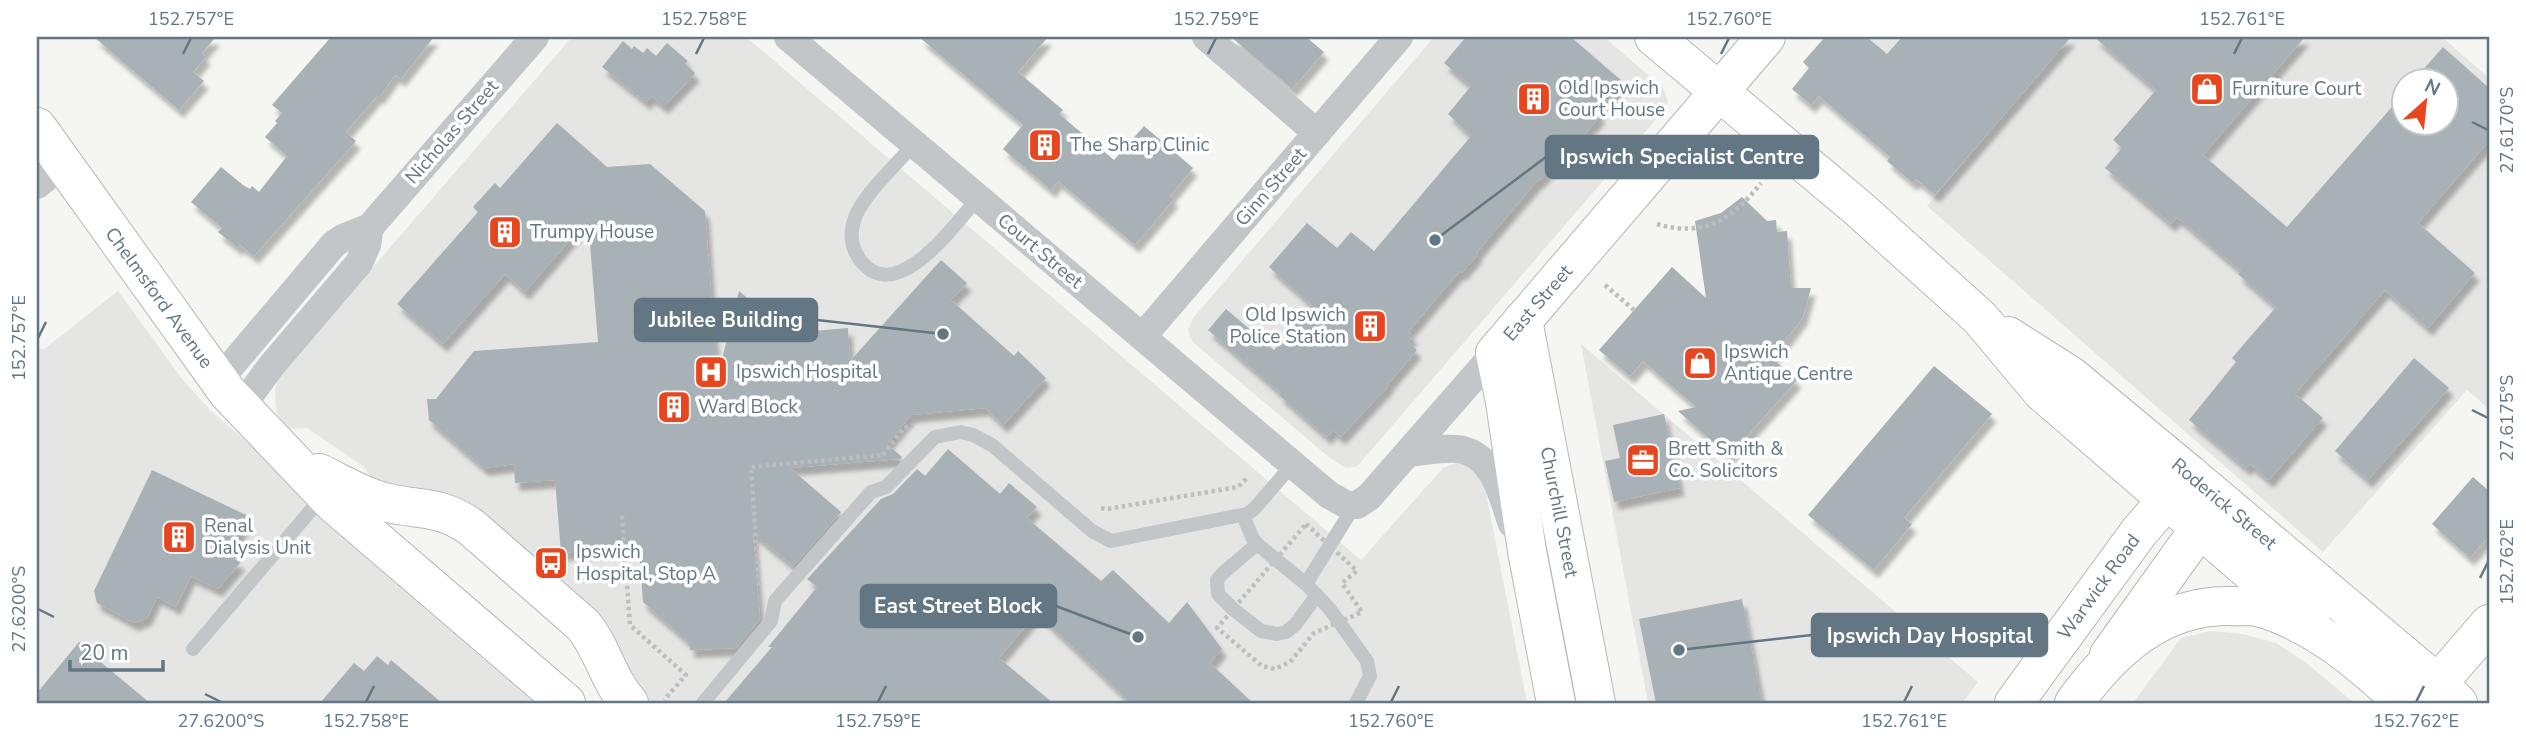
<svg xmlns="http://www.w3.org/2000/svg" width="2526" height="740" viewBox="0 0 2526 740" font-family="'Nunito Sans',sans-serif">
<defs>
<filter id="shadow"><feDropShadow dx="4.5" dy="8" stdDeviation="2" flood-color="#0004"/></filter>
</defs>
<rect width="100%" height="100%" fill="#f5f5f1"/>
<!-- built -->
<g fill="#e5e6e4" fill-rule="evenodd">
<polygon points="572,37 746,37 1361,560 1443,468 1456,463 1467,465 1476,472 1486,493 1527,703 643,703 609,645 377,486 363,466 313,432 307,428 290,429 285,426 277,414 275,399 276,384 284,370"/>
<polygon points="1434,37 1604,37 1663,88 1668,101 1664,110 1361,462 1355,467 1346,468 1330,458 1194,343 1190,338 1188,329 1194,317"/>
<path d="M1867 37H2442L2489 78V409L2467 390 2323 552 1927 206 1985 137ZM2404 80H2446V122H2404Z"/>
<polygon points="118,291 182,379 212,412 550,703 37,703 37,349 44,349"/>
<polygon points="1581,344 1978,682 1962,703 1648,703"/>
<polygon points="2211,631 2243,634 2276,643 2304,661 2354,703 2133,703 2181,638"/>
</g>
<!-- building -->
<g fill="#a8b1b6" filter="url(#shadow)">
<polygon points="94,37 216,37 202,53 206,57 193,72 204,81 179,110"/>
<polygon points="331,37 434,37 401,79 395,75 380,96 377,96 346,132 356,141 254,256 240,245 238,248 218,232 222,228 191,202 221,167 243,185 250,189 252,186 259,192 287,156 265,137 277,123 275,121 282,113 272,105"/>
<polygon points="919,37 1048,37 1018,72 1063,110 1059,114 1114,160 1144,126 1193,168 1170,196 1174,199 1135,245 1058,181 1051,190 1003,149 1023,125"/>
<polygon points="1231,37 1306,37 1324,52 1292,89"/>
<polygon points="1466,37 1571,37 1623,82 1597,112 1601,115 1569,153 1566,150 1539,181 1538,180 1477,252 1478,254 1462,273 1460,271 1408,332 1413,336 1408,342 1417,350 1388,384 1389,385 1341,437 1333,430 1327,437 1279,395 1281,393 1208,330 1226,309 1274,350 1312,305 1269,267 1307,223 1337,248 1351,232 1374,251 1471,136 1448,114 1471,86 1444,63"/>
<polygon points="1825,37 1867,37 1887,54 1902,37 2071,37 1935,195 1916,179 1913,183 1887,161 1890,157 1819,96 1811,105 1792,89 1809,68 1803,62"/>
<polygon points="2094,37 2305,37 2203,155 2287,227 2404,93 2404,122 2446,122 2446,80 2414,80 2443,47 2489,88 2489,141 2418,223 2475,273 2428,328 2385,290 2295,394 2323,418 2269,480 2250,464 2246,468 2189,420 2236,362 2232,358 2276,307 2238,274 2241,271 2177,217 2171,224 2105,168 2122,148 2113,140 2156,90"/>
<polygon points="623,41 632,49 634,46 643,53 647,48 656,56 667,43 688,61 685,64 695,73 693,76 664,106 651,96 646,102 602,67"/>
<polygon points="557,123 607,167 650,164 705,211 717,379 739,291 789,333 848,328 850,361 941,260 967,283 951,300 1014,356 1018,351 1046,378 1003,425 985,408 911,415 887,444 902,457 900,459 790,468 841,512 793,566 753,533 760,619 736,648 690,650 690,643 643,602 639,546 561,553 555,480 515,483 514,464 484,468 429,420 427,399 436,399 474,351 598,342 588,219 525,292 505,274 443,344 397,304 478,212 473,207 495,183 500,188"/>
<polygon points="1742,197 1767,221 1776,220 1777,232 1787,231 1791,288 1811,288 1803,317 1772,358 1797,380 1729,456 1678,411 1696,407 1643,361 1630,376 1599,350 1672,267 1706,298 1695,221 1721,213"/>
<polygon points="2414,358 2449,388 2368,480 2335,451"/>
<polygon points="1934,366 1992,414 1904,518 1912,524 1874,570 1808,515"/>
<polygon points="1664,414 1680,488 1614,502 1605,461 1620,458 1613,425"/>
<polygon points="948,449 1000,494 1009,483 1037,507 1027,518 1101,581 1113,570 1169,623 1187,602 1222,649 1210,663 1253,703 1131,703 1037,613 999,658 1053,703 724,703 772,647 768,647 817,587 807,579 881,499 893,494 917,469 925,476"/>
<polygon points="152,470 248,516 229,557 241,562 218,589 191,576 176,607 157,597 147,618 134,623 97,603 94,591"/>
<polygon points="2473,477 2489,491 2489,536 2470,558 2432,524"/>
<polygon points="1742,599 1762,703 1656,703 1639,619"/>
<polygon points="79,642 103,664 150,703 37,703 37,693"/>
<polygon points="377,656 388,665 391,660 442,703 320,703 354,663 364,671"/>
</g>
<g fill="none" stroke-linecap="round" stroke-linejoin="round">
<!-- secondary casing -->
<g stroke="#b4babe" stroke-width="40">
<g id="secondary">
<polyline points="1654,37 1858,208 1980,318 2042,392 2312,625"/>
<polyline points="37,127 228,393 333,503 566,703"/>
<polyline points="2008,336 2071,376 2189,474"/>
<path d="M319 473C340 483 361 496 384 502 418 511 438 504 471 527L583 625C603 649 607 678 629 703"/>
<polyline points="2109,655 2215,507"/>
<polyline points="2438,684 2458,703"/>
</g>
</g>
<!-- primary casing -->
<g stroke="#b3b8bb" stroke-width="40">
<g id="primary">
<polyline points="1523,320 1596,703"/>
<polyline points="1556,703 1527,551 1505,402 1495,353 1766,37"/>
<polyline points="2014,703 2139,532 2189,474 2438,684"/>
<path d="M2074 703C2112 650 2162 604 2231 606 2240 607 2250 605 2258 607 2281 613 2306 626 2326 639 2355 657 2380 682 2405 703"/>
<polyline points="2421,703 2489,624"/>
</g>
</g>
<!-- path -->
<g stroke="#bcbec0" stroke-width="4.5" stroke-dasharray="3.5 3.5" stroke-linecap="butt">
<path d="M1657 224C1704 238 1733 219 1761 183"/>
<polyline points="1605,285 1634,310"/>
<polyline points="883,455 904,428 913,425"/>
<polyline points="1101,508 1107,509 1238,487 1248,477"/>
<polyline points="622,516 630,625 686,675 664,700"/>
<polygon points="1306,524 1357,571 1342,583 1362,612 1314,633 1290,662 1275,669 1262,666 1217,628"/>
<polyline points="759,585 751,467 883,455"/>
</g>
<!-- lane -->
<g stroke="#c2c6c9" stroke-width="14">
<path d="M914 144C897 164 867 191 856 215 849 232 850 247 861 261 897 307 955 224 977 199"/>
<polyline points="1243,515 1252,537 1257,544 1223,573 1217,580 1218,594 1233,609 1261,631 1277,634 1286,632 1295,625 1317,595"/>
<polyline points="1257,544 1306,584 1329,608 1367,661 1370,676 1356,703"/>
<polyline points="1306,584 1354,506"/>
<polyline points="193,649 323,496"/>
<polyline points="703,703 771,621 775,601 871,492 886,487 935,437 961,432 973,435 992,445 1092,531 1111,541 1247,514 1254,509 1293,464"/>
</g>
<!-- street -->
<g stroke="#c2c6c9" stroke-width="28">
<polyline points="788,37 1329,495 1347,505 1357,505 1369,497 1495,353"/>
<polyline points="1206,37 1317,133"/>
<polyline points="37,185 63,164"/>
<polyline points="1143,336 1399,37"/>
<polyline points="219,380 334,244 343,238 370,227 535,37"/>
<polyline points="240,408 272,365 359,263 367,245 370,227"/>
<path d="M1408 453C1423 452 1450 446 1463 450 1495 458 1502 497 1512 524"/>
</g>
<!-- secondary -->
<use href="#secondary" stroke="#fff" stroke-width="38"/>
<!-- primary -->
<use href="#primary" stroke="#fff" stroke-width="38"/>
</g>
<!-- ticks -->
<path fill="none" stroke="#637683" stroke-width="2.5" d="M183 54 191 38M696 54 704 38M1208 54 1216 38M1721 54 1729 38M2234 54 2242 38M2472 122 2488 130M38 338 46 322M2472 410 2488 418M2480 578 2488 562M38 609 54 617M205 694 221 702M366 702 374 686M878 702 886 686M1391 702 1399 686M1904 702 1912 686M2416 702 2424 686"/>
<!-- icons -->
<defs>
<g id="shop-square" transform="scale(1.75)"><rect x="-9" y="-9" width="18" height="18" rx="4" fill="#e7461f" stroke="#fff"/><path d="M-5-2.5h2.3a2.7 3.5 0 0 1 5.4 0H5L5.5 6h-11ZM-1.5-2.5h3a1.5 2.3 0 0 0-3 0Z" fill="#fff"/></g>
<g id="building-square" transform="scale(1.75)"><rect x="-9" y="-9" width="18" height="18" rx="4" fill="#e7461f" stroke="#fff"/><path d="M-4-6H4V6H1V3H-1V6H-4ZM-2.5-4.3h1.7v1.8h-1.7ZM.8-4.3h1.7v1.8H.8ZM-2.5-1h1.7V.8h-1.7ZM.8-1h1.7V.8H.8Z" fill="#fff"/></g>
<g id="hospital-square" transform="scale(1.75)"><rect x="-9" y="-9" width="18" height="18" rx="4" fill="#e7461f" stroke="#fff"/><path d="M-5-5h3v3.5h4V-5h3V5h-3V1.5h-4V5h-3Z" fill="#fff"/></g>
<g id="office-square" transform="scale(1.75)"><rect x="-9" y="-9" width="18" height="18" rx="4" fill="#e7461f" stroke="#fff"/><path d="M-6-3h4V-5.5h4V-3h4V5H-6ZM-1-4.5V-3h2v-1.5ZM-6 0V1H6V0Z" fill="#fff"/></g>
<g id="bus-square" transform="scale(1.75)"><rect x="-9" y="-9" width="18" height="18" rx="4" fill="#e7461f" stroke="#fff"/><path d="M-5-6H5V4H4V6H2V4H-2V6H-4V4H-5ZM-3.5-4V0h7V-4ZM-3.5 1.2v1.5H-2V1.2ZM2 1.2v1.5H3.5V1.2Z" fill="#fff"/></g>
</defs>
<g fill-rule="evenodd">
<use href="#shop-square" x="2207" y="89"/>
<use href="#building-square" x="1534" y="99"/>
<use href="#building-square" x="1045" y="145"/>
<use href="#building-square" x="505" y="232"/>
<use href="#building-square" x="1370" y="326"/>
<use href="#shop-square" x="1700" y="363"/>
<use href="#hospital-square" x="711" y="372"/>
<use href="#building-square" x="674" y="407"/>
<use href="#office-square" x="1643" y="460"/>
<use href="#building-square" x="179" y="537"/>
<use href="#bus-square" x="551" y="563"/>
</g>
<g text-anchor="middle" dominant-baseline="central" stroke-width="7" stroke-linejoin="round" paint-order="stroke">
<!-- poi labels -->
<g font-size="19" fill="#637683" stroke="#fff" text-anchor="start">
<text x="1558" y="88">Old Ipswich<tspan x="1558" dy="22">Court House</tspan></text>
<text x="2232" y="89">Furniture Court</text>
<text x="1070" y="145">The Sharp Clinic</text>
<text x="530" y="232">Trumpy House</text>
<text x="1346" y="315" text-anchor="end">Old Ipswich<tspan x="1346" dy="22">Police Station</tspan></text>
<text x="1724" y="352">Ipswich<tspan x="1724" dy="22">Antique Centre</tspan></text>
<text x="736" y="372">Ipswich Hospital</text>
<text x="698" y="407">Ward Block</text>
<text x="1668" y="449">Brett Smith &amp;<tspan x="1668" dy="22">Co. Solicitors</tspan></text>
<text x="204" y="526">Renal<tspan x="204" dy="22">Dialysis Unit</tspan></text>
<text x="576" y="552">Ipswich<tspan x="576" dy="22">Hospital, Stop A</tspan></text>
</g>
<!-- street labels -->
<g font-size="19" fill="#637683" stroke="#fff">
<text transform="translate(452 132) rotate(-49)">Nicholas Street</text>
<text transform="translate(1271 187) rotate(-49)">Ginn Street</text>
<text transform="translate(1040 251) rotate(40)">Court Street</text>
<text transform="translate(159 298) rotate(54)">Chelmsford Avenue</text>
<text transform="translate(1538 303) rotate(-49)">East Street</text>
<text transform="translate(2224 504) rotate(40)">Roderick Street</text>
<text transform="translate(1559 512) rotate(79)">Churchill Street</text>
<text transform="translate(2099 587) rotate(-54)">Warwick Road</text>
</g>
</g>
<!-- callouts -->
<path fill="none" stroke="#637683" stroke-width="2.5" d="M1435 240L1546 157M943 334L817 320M1138 637L1056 606M1679 650L1812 635"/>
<g fill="#637683" stroke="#fff" stroke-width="2.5">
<circle cx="1435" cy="240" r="7"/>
<circle cx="943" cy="334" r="7"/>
<circle cx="1138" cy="637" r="7"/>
<circle cx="1679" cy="650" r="7"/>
</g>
<g fill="#637683" stroke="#637683" stroke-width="2.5">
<rect x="1546" y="136" width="272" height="42" rx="7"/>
<rect x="635" y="299" width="182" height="42" rx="7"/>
<rect x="861" y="585" width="195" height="42" rx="7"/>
<rect x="1812" y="614" width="235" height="42" rx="7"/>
</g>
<g font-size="21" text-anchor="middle" font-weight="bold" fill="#fff">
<text x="1682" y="164">Ipswich Specialist Centre</text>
<text x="726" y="327">Jubilee Building</text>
<text x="958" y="613">East Street Block</text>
<text x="1930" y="643">Ipswich Day Hospital</text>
</g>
<!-- border -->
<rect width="2526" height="740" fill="none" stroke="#ffffff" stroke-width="77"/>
<!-- north arrow -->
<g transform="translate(2425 102) rotate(27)"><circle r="33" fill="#ffffff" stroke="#c1c8cd" stroke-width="2"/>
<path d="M0-5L12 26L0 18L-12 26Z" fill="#e7461f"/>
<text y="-10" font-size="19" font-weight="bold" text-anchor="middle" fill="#637683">N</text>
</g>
<!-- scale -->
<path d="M70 660v10h93v-10" fill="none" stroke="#637683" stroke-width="3.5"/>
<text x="80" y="660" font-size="21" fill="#637683" stroke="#ffffff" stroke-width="5" paint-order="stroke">20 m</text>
<rect x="38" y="38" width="2450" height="664" fill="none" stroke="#637683" stroke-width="2.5"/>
<g font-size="18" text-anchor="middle" fill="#637683">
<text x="191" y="25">152.757°E</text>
<text x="704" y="25">152.758°E</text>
<text x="1216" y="25">152.759°E</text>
<text x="1729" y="25">152.760°E</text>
<text x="2242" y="25">152.761°E</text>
<text transform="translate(2507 130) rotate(-90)" y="6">27.6170°S</text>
<text transform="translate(19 338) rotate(-90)" y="6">152.757°E</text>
<text transform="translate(2507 418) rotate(-90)" y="6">27.6175°S</text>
<text transform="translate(2507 562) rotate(-90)" y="6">152.762°E</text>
<text transform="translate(19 609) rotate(-90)" y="6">27.6200°S</text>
<text x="221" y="727">27.6200°S</text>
<text x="366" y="727">152.758°E</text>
<text x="878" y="727">152.759°E</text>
<text x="1391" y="727">152.760°E</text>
<text x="1904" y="727">152.761°E</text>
<text x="2416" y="727">152.762°E</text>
</g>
</svg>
